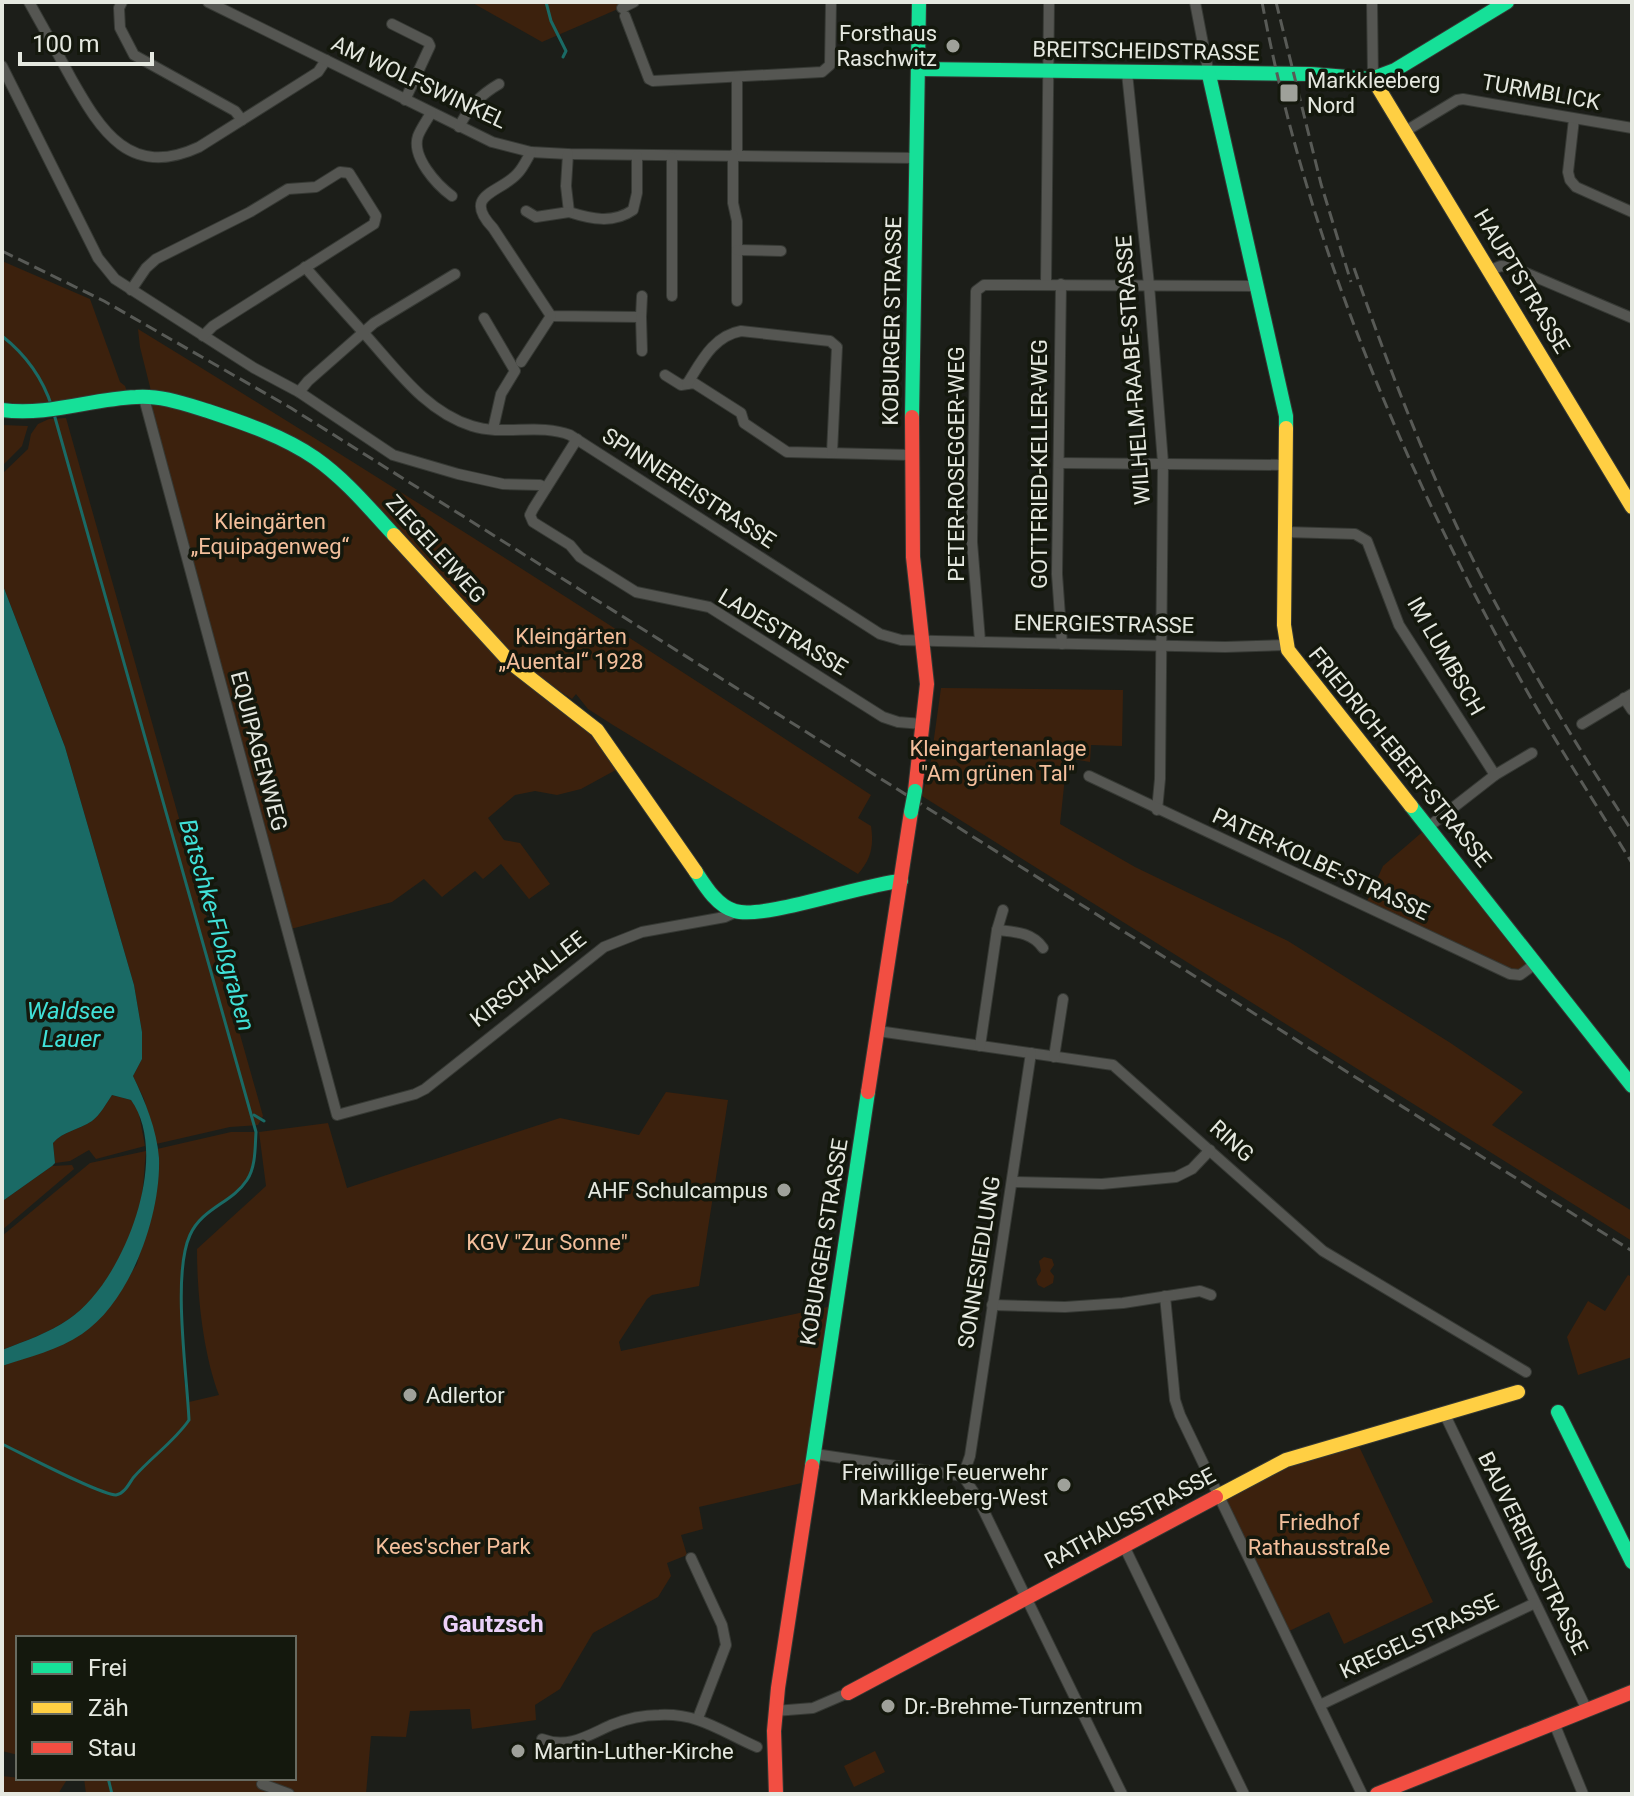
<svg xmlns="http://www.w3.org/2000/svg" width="1634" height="1796" viewBox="0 0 1634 1796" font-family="Roboto,sans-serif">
<rect width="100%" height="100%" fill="#1c1e19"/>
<!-- green -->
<g fill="#3c210d">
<polygon points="471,2 634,2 542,42"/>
<polygon points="2,261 90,299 120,382 125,386 127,392 47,406 2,402"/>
<path d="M138 329C385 480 629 636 871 795L858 818 871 826C874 846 871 859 858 874L613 725 588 709 576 694 572 699 528 671 494 638 347 475 314 451 151 391 140 347Z"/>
<polygon points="147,397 160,399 315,458 511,663 584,716 623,766 581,789 557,795 535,791 515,795 488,818 504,840 520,843 550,884 529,899 501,864 483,879 475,871 442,897 424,879 392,902 287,930"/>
<polygon points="66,418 263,1116 258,1125 230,1127 156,1144 144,1099 133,1076 142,1059 142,1032 134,985 65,747 2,583 2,474 28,449 31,434 38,424 49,419"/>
<polygon points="2,425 28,426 22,446 2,466"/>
<polygon points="941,688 1123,690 1122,746 1091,745 1090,762 1067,758 1060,824 1135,867 1288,941 1449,1042 1523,1092 1492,1125 1632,1211 1632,1241 922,796 930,767"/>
<polygon points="1427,828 1535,964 1522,975 1365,906 1383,866"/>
<path d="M666 1092 728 1100 699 1286 652 1295 647 1299 619 1342 621 1351 837 1305 810 1481 699 1507 703 1529 681 1535 687 1555 667 1563 671 1576 658 1597 593 1633 560 1689 535 1705 536 1720 472 1729 470 1709 410 1711 406 1737 371 1736 366 1794H289L267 1787V1794H86L84 1778H294V1638H18V1755L2 1751V1366L61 1345 97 1321 111 1304 137 1264 159 1159 157 1149 231 1132H256L254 1161 248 1180 230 1197 204 1214 190 1235 182 1263 184 1381 189 1402 219 1395C203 1353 197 1294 197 1249L266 1186 259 1132 328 1123 347 1188 560 1118 639 1135Z"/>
<path d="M112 1095 131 1100 138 1109 145 1146 96 1159 89 1150 70 1161 55 1163 53 1143C63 1131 79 1130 92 1121 100 1115 106 1104 112 1095Z"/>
<path d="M146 1151C144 1169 144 1188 140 1206 131 1248 105 1295 69 1319 49 1333 25 1341 2 1350V1236L90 1163Z"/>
<polygon points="72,1165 74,1169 2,1230 2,1198 4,1200 52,1166"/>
<polygon points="1044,1257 1052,1259 1054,1265 1050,1271 1054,1276 1053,1283 1044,1288 1038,1285 1036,1279 1041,1271 1039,1261"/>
<polygon points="1628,1275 1632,1277 1632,1357 1578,1375 1567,1337 1588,1301 1605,1311"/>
<polygon points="1355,1438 1433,1602 1344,1644 1329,1612 1285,1633 1218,1496"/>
<polygon points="875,1751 885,1772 854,1787 844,1766"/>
<polygon points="2,1776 39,1780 68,1778 58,1794 2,1794"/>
</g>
<!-- water -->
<path fill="#1a6a65" d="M2 583 65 747 134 985 142 1032V1059L133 1076C145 1101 157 1130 159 1158 161 1215 131 1301 82 1334 59 1350 28 1357 2 1366V1350C25 1341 49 1333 69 1319 123 1283 172 1157 131 1100L112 1095C106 1104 100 1115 92 1121 79 1130 63 1131 53 1143L55 1163 52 1166 4 1200 2 1198Z"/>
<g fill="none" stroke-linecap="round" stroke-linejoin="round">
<!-- stream -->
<g stroke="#1a6a65" stroke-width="3">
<polyline points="546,2 551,21 566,51 563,57"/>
<path d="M2 336C25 354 43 379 52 407"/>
<polyline points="254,1115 264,1121"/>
<path d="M2 1444C21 1453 100 1495 116 1495 124 1494 129 1484 133 1478 151 1457 174 1442 189 1420 187 1374 172 1274 190 1235 202 1208 232 1203 247 1180 256 1167 255 1146 256 1132L54 414"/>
<polyline points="108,1778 112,1794"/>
</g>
<!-- street casing -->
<g stroke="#363934" stroke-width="12">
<g id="street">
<path d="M29 2C43 27 57 52 71 78 101 131 130 179 199 147L318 72 326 60"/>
<polyline points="122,2 119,8 120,28 134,55 235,111 242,120"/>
<polyline points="208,2 492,142 531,152 568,154 917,158"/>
<polyline points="1195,2 1209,75"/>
<polyline points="1372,2 1373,79"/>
<polyline points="622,8 634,2"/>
<polyline points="625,16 649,79 653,81 822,72 830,65 831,2"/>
<polyline points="392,24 428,42 430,46 405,100"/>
<polyline points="2,66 98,258 115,279 254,368 299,392 393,455 458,474 503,484 540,485 546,488"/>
<polyline points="1127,73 1149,285 1163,463 1160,779 1157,810"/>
<polyline points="737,77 737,156"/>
<path d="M431 113C427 120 421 128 418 136 411 157 437 185 452 196"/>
<polyline points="1574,119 1568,172 1570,180 1576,187 1632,212"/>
<path d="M459 127C469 107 480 95 499 84"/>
<polyline points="1404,132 1457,100 1463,99 1632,128"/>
<path d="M531 152C527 159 523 168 517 174 500 193 461 194 493 228L551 316 641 317 642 296"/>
<path d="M568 154 566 186 569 212C591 219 613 224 633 210L637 193V156"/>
<polyline points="733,155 733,203 737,221 737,301"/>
<polyline points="526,211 536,217 569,212"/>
<polyline points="737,250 781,251"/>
<path d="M305 267C324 289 343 310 362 331 395 367 424 411 472 426 503 436 540 423 570 435L880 634 901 640 937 641 1225 647 1286 645"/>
<polyline points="1490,270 1501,266 1512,267 1632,318"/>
<polyline points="1046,284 1049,2"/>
<polyline points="1061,284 1057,574 1062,644"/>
<polyline points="131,290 146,268 156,259 250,212 288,189 316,187 340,172 349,173 376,216 374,224 213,326 203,336"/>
<polyline points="672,296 672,157"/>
<polyline points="641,317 642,351"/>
<polyline points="484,318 515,371 501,394 493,429"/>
<polyline points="521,362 551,316"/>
<polyline points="665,375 681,385 694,383 741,413 744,423 787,452 911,455"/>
<path d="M687 384C701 362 713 336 741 331L830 341 837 347 832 453"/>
<polyline points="299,392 308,381 374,323 455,274"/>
<polyline points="147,397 145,402 337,1115 415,1094 425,1089 604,947 642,932 725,917 736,912"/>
<polyline points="577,439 533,509 530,515 533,522 570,545 580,557 636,592 709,607 883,717 898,722 922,724"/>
<polyline points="1059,463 1286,465"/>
<polyline points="1285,532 1355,534 1367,541 1399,625 1495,775"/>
<polyline points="980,641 972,542 976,291 984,285 1257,286"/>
<polyline points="1624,698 1632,710"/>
<polyline points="1582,724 1632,694"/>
<polyline points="1089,776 1510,974 1520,975 1535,964"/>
<polyline points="1427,828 1495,775 1532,753"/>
<path d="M997 930C1015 932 1032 932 1043 948"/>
<polyline points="878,1031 1113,1065 1323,1251 1526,1372"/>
<polyline points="980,1046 997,930 1003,910"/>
<polyline points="1054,1057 1063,999"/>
<polyline points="1012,1182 1102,1184 1176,1177 1192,1169 1210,1150"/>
<polyline points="1165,1296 1175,1400 1180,1415 1362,1794"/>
<polyline points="992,1305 1065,1307 1123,1303 1200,1291 1211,1295"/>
<polyline points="1444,1413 1587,1710"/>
<polyline points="815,1454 963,1476 977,1497 1122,1794"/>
<polyline points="963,1476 970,1456 1031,1053"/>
<polyline points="1124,1546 1244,1794"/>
<polyline points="691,1558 722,1625 726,1645 698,1718"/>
<polyline points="1320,1705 1535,1603"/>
<polyline points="775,1711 813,1708 848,1693"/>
<polyline points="1554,1723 1583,1794"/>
<path d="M542 1739C568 1749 587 1736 611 1725 626 1719 643 1715 659 1715 700 1713 722 1732 757 1747"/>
<polyline points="262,1784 289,1794"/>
</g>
</g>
<!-- fast casing -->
<g stroke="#363934" stroke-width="16">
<g id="fast">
<polyline points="918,69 1311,74 1371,79 1395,70 1507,2"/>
<polyline points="1209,75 1286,416 1286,428"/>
<path d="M2 410C49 416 90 399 136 397 160 395 185 404 208 411 244 423 283 436 315 458 345 479 369 508 394 535"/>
<polyline points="912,417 919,2"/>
<polyline points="1411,806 1632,1086"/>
<path d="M696 872C705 886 717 906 735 911 763 920 863 884 901 881"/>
<polyline points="1558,1412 1632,1562"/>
<polyline points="812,1466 868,1092"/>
</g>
</g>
<!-- slow casing -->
<g stroke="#363934" stroke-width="16">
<g id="slow">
<polyline points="1373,79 1632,507"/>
<polyline points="1286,428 1284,625 1288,650 1411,806"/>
<polyline points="394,535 511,663 597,730 696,872"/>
<polyline points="1216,1497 1286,1460 1518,1392"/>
</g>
</g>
<!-- jam casing -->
<g stroke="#363934" stroke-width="16">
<g id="jam">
<polyline points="912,417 913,557 927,684 915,791"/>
<polyline points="868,1092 911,812"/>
<polyline points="848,1693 1216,1497"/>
<polyline points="776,1794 774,1731 778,1688 812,1466"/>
<polyline points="1377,1794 1632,1692"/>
</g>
</g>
<!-- street -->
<use href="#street" stroke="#555652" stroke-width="10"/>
<!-- fast -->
<use href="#fast" stroke="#16e098" stroke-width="14"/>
<!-- slow -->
<use href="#slow" stroke="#ffcf43" stroke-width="14"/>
<!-- jam -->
<use href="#jam" stroke="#f24e42" stroke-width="14"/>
<!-- rail -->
<g stroke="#585a56" stroke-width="3" stroke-dasharray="12 6" stroke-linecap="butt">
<path d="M1262 2C1306 238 1403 468 1519 677 1554 740 1594 801 1632 863"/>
<polyline points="1276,2 1321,184 1351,282"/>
<polyline points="2,251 104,301 291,408 1632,1251"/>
<path d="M1354 268C1385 357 1418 444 1458 529 1508 634 1569 734 1632 831"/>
</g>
<!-- fast-bridge casing -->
<g stroke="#363934" stroke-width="16" stroke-linecap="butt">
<polyline id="fast-bridge" points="911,812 915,791"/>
</g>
<!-- fast-bridge -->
<use href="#fast-bridge" stroke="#16e098" stroke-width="14"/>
</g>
<!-- markers -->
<g fill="#9fa19a" stroke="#14180d" stroke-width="3">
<circle cx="953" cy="46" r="8"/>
<rect x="1279" y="83" width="20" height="20" rx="4"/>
<circle cx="784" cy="1190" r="8"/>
<circle cx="410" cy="1395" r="8"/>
<circle cx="1064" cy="1485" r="8"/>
<circle cx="888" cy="1706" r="8"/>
<circle cx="518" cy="1751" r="8"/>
</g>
<g text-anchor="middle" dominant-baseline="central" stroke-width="7" stroke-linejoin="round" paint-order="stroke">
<!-- poi labels -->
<g font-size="22" fill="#e5e8e0" stroke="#14180d" text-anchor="start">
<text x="937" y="33" text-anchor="end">Forsthaus<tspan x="937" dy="25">Raschwitz</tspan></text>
<text x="1307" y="80">Markkleeberg<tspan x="1307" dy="25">Nord</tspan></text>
<text x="768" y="1190" text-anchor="end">AHF Schulcampus</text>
<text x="426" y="1395">Adlertor</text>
<text x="1048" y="1472" text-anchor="end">Freiwillige Feuerwehr<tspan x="1048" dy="25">Markkleeberg-West</tspan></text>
<text x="904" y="1706">Dr.-Brehme-Turnzentrum</text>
<text x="534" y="1751">Martin-Luther-Kirche</text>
</g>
<!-- street labels -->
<g font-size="22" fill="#e5e8e0" stroke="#14180d">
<text transform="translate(1146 51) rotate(1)">BREITSCHEIDSTRASSE</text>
<text transform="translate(419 82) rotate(25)">AM WOLFSWINKEL</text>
<text transform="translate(1541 92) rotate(10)">TURMBLICK</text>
<text transform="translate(1522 281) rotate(59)">HAUPTSTRASSE</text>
<text transform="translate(892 321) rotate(-89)">KOBURGER STRASSE</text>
<text transform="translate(1133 370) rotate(-94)">WILHELM-RAABE-STRASSE</text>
<text transform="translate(956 464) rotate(-90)">PETER-ROSEGGER-WEG</text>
<text transform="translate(1039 464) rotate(-90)">GOTTFRIED-KELLER-WEG</text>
<text transform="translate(689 488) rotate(33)">SPINNEREISTRASSE</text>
<text transform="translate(436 549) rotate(48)">ZIEGELEIWEG</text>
<text transform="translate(1104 624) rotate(1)">ENERGIESTRASSE</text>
<text transform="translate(783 632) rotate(31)">LADESTRASSE</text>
<text transform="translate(1446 656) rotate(60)">IM LUMBSCH</text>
<text transform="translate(259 751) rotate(75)">EQUIPAGENWEG</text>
<text transform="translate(1400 757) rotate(51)">FRIEDRICH-EBERT-STRASSE</text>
<text transform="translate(1321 864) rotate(25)">PATER-KOLBE-STRASSE</text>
<text transform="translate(528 979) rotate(-38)">KIRSCHALLEE</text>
<text transform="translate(1232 1141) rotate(42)">RING</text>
<text transform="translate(824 1242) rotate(-81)">KOBURGER STRASSE</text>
<text transform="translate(979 1262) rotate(-81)">SONNESIEDLUNG</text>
<text transform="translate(1130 1518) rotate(-28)">RATHAUSSTRASSE</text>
<text transform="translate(1533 1553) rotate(64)">BAUVEREINSSTRASSE</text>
<text transform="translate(1419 1636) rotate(-25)">KREGELSTRASSE</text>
</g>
<!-- park labels -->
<g font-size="22" fill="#f4bf9c" stroke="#14180d">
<text x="270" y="521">Kleingärten<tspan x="270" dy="25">„Equipagenweg“</tspan></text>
<text x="571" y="636">Kleingärten<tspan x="571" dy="25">„Auental“ 1928</tspan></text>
<text x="998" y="748">Kleingartenanlage<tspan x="998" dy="25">"Am grünen Tal"</tspan></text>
<text x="547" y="1242">KGV "Zur Sonne"</text>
<text x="1319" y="1522">Friedhof<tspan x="1319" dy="25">Rathausstraße</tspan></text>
<text x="453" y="1546">Kees'scher Park</text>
</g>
<!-- water labels -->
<g font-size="24" font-style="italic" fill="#40e0d8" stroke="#14180d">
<text transform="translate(217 925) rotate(74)">Batschke‐Floßgraben</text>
<text x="71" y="1011">Waldsee<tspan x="71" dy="28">Lauer</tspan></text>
</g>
<!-- neighbourhood labels -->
<g font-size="24" font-weight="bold" fill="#ead0f8" stroke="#14180d">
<text x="493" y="1624">Gautzsch</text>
</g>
</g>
<!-- border -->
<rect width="1634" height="1796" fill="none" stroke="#e5e8e0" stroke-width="8"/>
<!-- legend -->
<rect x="16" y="1636" width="280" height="144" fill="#14180d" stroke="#686b61" stroke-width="2"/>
<rect x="32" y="1662" width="40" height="12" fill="#16e098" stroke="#686b61" stroke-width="2"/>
<text x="88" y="1676" font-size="24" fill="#e5e8e0">Frei</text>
<rect x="32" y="1702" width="40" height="12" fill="#ffcf43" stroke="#686b61" stroke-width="2"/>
<text x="88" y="1716" font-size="24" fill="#e5e8e0">Zäh</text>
<rect x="32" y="1742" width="40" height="12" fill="#f24e42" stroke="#686b61" stroke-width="2"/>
<text x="88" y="1756" font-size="24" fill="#e5e8e0">Stau</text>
<!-- scale -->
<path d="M20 52v12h132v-12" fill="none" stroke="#e5e8e0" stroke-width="4"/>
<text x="32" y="52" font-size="24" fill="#e5e8e0" stroke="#14180d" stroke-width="6" paint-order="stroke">100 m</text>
</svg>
